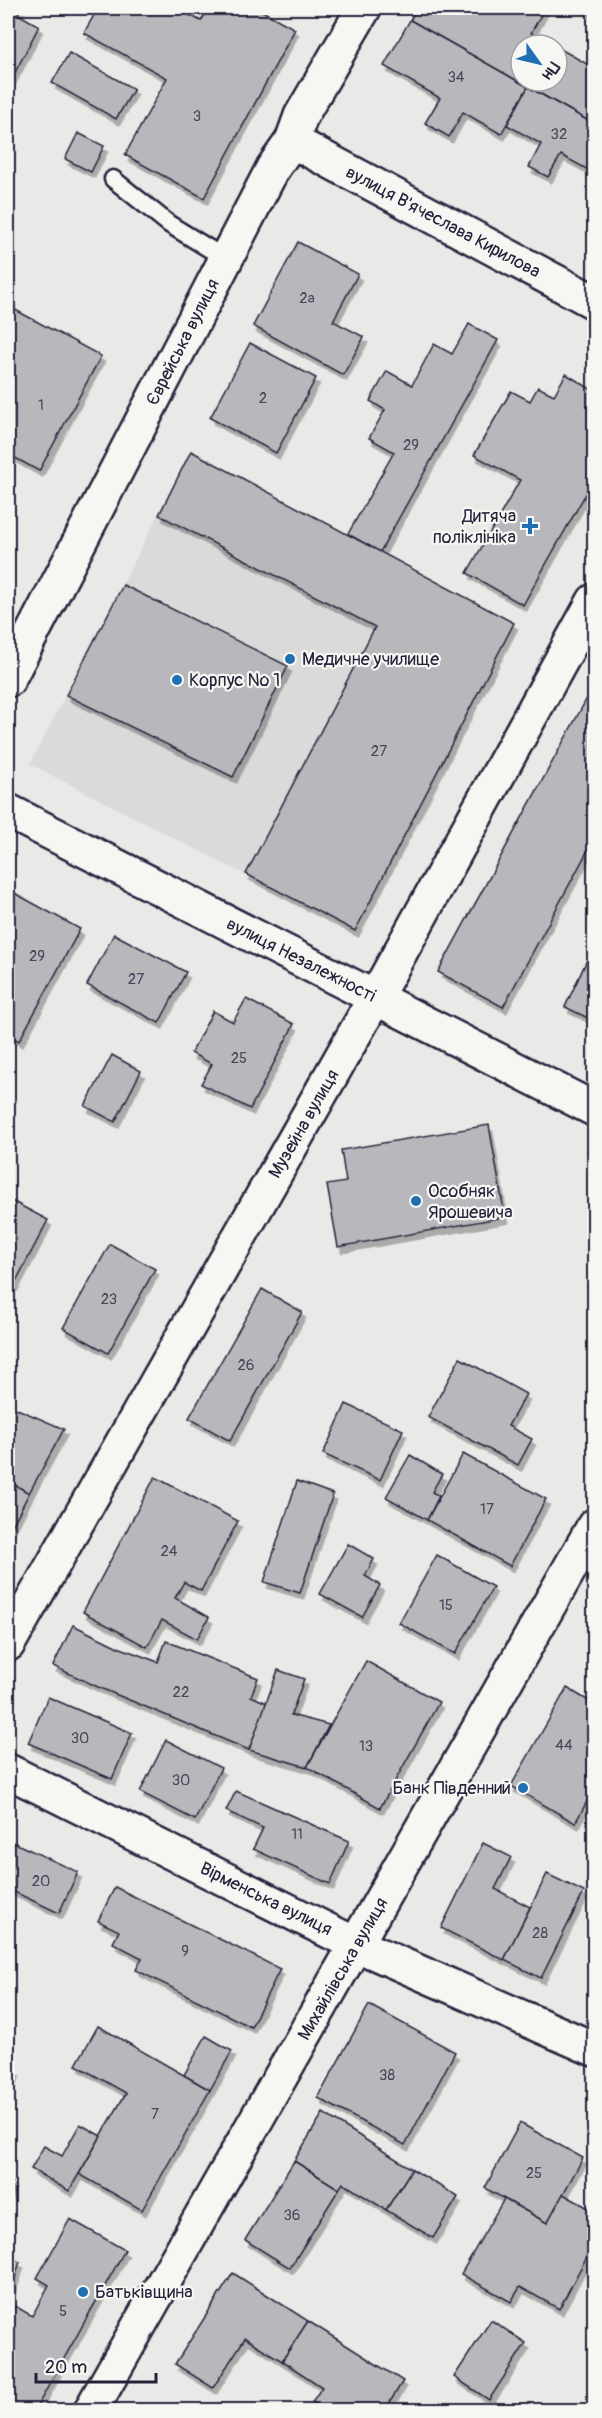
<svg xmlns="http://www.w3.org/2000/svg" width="602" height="2418" viewBox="0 0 602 2418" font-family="Pangolin,sans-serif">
<defs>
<filter id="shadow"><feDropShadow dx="3.5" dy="6" stdDeviation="0" flood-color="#0004"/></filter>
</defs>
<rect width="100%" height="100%" fill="#e9e9e7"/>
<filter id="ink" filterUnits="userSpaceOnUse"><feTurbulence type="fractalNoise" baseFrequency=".0167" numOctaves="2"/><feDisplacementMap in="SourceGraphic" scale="12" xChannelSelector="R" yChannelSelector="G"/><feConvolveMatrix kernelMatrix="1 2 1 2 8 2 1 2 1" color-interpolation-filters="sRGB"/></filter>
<g filter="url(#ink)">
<!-- built -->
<polygon fill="#dadada" points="191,451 514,623 355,931 30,764"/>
<!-- building -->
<g fill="#b8b8bc" stroke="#22223b" stroke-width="1.5" filter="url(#shadow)">
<polygon points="8,8 21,8 18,14 39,26 8,86"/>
<polygon points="98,8 176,8 201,21 209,8 257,8 295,29 204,198 125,155 167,78 84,33"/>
<polygon points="417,8 545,8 531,33 554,45 521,45 521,81 557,81 557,47 594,68 594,124 410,20"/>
<polygon points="580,8 594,8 594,15"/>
<polygon points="410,20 528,87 501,134 463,112 449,137 425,123 440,98 384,66"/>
<polygon points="69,53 134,89 116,119 52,83"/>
<polygon points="528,87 594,124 594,173 561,155 548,177 529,167 541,144 507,125"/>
<polygon points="78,133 104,146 91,172 65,159"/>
<polygon points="298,242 358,274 333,321 364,337 343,375 253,326"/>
<polygon points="8,306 101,356 39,471 8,454"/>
<polygon points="469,324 498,340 380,552 348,534 394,452 369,438 385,410 370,401 387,371 412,385 434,344 452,354"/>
<polygon points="250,343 316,378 276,453 210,418"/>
<polygon points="566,374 594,391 594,479 523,605 467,573 520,480 474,455 511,391 530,401 538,387 554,395"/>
<polygon points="191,451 514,623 355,931 246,874 375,627 159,515"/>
<polygon points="123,585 288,666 233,777 66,695"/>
<polygon points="592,689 594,691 594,839 503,1007 438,972"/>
<polygon points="9,890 80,929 19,1041 8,1035"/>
<polygon points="114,934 186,972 159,1023 87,985"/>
<polygon points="587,960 594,963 594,1021 565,1007"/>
<polygon points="246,999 294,1024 250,1109 201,1084 212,1064 191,1053 213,1011 233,1022"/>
<polygon points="112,1055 141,1071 115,1122 85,1106"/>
<polygon points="489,1125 505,1217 338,1247 327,1185 346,1182 341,1150"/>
<polygon points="8,1199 48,1220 14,1285 8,1281"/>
<polygon points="110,1244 155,1269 108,1353 63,1328"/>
<polygon points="262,1289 302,1312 230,1441 189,1418"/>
<polygon points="460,1358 526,1394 508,1426 532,1439 518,1465 428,1417"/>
<polygon points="346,1404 403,1430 380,1480 323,1454"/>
<polygon points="8,1405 64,1429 29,1493 8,1481 8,1471 12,1463 8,1461"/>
<polygon points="463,1454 546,1499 510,1566 427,1520"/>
<polygon points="410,1455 442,1474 432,1492 439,1496 427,1520 386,1497"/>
<polygon points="155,1477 238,1521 201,1591 184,1582 175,1598 209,1617 197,1639 162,1620 147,1647 83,1612"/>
<polygon points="8,1481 29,1493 8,1534"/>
<polygon points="297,1481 333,1494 300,1593 264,1582"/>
<polygon points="348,1544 374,1559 365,1576 380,1585 362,1617 320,1594"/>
<polygon points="437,1555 493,1587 455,1654 399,1623"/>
<polygon points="73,1625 118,1647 158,1662 166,1641 258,1678 251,1696 267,1703 249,1750 98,1687 53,1666"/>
<polygon points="366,1661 439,1702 380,1808 307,1767"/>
<polygon points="278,1670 304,1679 291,1715 329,1725 307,1767 249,1750"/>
<polygon points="567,1688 594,1704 594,1789 575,1823 511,1786"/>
<polygon points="48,1697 132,1733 112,1779 28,1743"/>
<polygon points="166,1740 221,1768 195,1820 140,1792"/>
<polygon points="236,1791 349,1841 330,1884 253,1849 263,1828 226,1811"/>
<polygon points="8,1840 78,1872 59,1913 8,1889"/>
<polygon points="483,1843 511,1857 495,1889 530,1907 504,1960 441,1928"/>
<polygon points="547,1874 584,1892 541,1978 504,1960"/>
<polygon points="115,1887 280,1969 251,2027 136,1970 142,1958 113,1943 119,1931 98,1921"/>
<polygon points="369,2005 455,2052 405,2145 318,2098"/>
<polygon points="98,2026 210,2090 142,2210 79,2174 126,2093 76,2065"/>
<polygon points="206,2036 232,2051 210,2090 184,2075"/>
<polygon points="8,2067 16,2071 8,2089"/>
<polygon points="323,2113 412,2169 386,2210 343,2183 339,2189 294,2161"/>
<polygon points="520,2123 583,2158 547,2223 485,2188"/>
<polygon points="80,2124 101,2136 69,2191 31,2169 44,2146 62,2156"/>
<polygon points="294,2161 339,2189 290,2268 245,2240"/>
<polygon points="412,2169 458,2197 433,2238 386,2210"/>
<polygon points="8,2181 12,2183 8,2195"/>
<polygon points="563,2194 594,2211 594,2243 559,2309 520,2287 511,2302 461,2274 504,2199 547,2223"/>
<polygon points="70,2219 125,2250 35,2410 8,2410 8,2319 15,2306 32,2316 49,2285 37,2278"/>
<polygon points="8,2258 20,2262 8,2299"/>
<polygon points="233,2273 308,2321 282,2361 245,2338 213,2388 175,2364"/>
<polygon points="491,2320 526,2343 489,2400 454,2377"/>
<polygon points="308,2321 403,2381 385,2410 326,2410 312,2402 322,2387 282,2361"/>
</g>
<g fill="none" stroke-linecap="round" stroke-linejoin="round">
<!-- service casing -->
<g stroke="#22223b" stroke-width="21">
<polyline id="service" points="113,179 169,224 226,259"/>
</g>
<!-- minor casing -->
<g stroke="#22223b" stroke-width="38">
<g id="minor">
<polyline points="292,141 594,302"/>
<polyline points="8,680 273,168 292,141 301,116 364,8"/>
<polyline points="8,1644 375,998 594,601"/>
<polyline points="8,1771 357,1945 594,2049"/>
<polyline points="91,2410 594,1526"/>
</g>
</g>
<!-- tertiary casing -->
<g stroke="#22223b" stroke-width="38">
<polyline id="tertiary" points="8,811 594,1109"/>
</g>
<!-- service -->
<use href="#service" stroke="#f6f6f2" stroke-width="16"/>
<!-- minor -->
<use href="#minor" stroke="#f6f6f2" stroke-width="33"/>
<!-- tertiary -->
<use href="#tertiary" stroke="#f6f6f2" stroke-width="33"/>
</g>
</g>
<!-- markers -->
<g fill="#1f6fb2" stroke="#f6f6f2" stroke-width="2">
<path d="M527 517h6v6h6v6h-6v6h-6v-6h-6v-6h6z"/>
<circle cx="290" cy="659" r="6"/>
<circle cx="177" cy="680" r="6"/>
<circle cx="416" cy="1201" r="6"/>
<circle cx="523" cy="1788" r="6"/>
<circle cx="83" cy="2292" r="6"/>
</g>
<g text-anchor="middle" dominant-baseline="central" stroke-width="4.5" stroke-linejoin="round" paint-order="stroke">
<!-- number labels -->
<g font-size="15" fill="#48485b">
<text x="456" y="77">34</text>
<text x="197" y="116">3</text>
<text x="559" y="134">32</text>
<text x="307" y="298">2а</text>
<text x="263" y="398">2</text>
<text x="41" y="405">1</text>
<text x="411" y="445">29</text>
<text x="379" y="751">27</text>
<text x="37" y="956">29</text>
<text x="136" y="979">27</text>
<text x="239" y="1058">25</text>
<text x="109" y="1299">23</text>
<text x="246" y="1365">26</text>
<text x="487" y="1509">17</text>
<text x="169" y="1551">24</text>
<text x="446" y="1605">15</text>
<text x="181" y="1692">22</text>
<text x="80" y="1738">30</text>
<text x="564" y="1745">44</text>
<text x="366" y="1746">13</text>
<text x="181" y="1780">30</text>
<text x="297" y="1834">11</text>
<text x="41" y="1881">20</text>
<text x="540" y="1933">28</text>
<text x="185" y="1951">9</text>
<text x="387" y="2075">38</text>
<text x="155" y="2114">7</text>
<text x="534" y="2173">25</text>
<text x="292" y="2215">36</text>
<text x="63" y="2311">5</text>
</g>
<!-- street labels -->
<g font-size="18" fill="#22223b" stroke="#f6f6f2">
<text transform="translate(443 222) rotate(28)">вулиця В'ячеслава Кирилова</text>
<text transform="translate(183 342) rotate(-63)">Єврейська вулиця</text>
<text transform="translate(301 960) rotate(27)">вулиця Незалежності</text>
<text transform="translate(304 1124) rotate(-60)">Музейна вулиця</text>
<text transform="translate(266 1899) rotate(26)">Вірменська вулиця</text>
<text transform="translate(343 1969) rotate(-60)">Михайлівська вулиця</text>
</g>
<!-- poi labels -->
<g font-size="18" fill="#22223b" stroke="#f6f6f2" text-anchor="start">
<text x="516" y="516" text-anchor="end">Дитяча<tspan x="516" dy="21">поліклініка</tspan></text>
<text x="302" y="659">Медичне училище</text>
<text x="189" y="680">Корпус № 1</text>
<text x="428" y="1191">Особняк<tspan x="428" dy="21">Ярошевича</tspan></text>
<text x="511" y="1788" text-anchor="end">Банк Південний</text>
<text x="95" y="2292">Батьківщина</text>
</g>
</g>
<!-- margin -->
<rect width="602" height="2418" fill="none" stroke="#f6f6f2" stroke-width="30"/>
<rect x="15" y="15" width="572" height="2388" fill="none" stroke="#22223b" stroke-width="2" filter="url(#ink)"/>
<!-- north arrow -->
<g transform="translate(539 63) rotate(124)"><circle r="28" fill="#f6f6f2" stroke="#a1a1a9" stroke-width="1.5"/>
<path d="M0-4.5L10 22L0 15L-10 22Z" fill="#1f6fb2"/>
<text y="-9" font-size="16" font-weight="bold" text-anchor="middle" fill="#22223b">Пн</text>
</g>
<!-- scale -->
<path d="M36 2373v9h120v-9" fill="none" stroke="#22223b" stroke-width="3"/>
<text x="45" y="2373" font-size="18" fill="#22223b" stroke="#f6f6f2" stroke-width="4.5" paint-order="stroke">20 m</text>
</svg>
